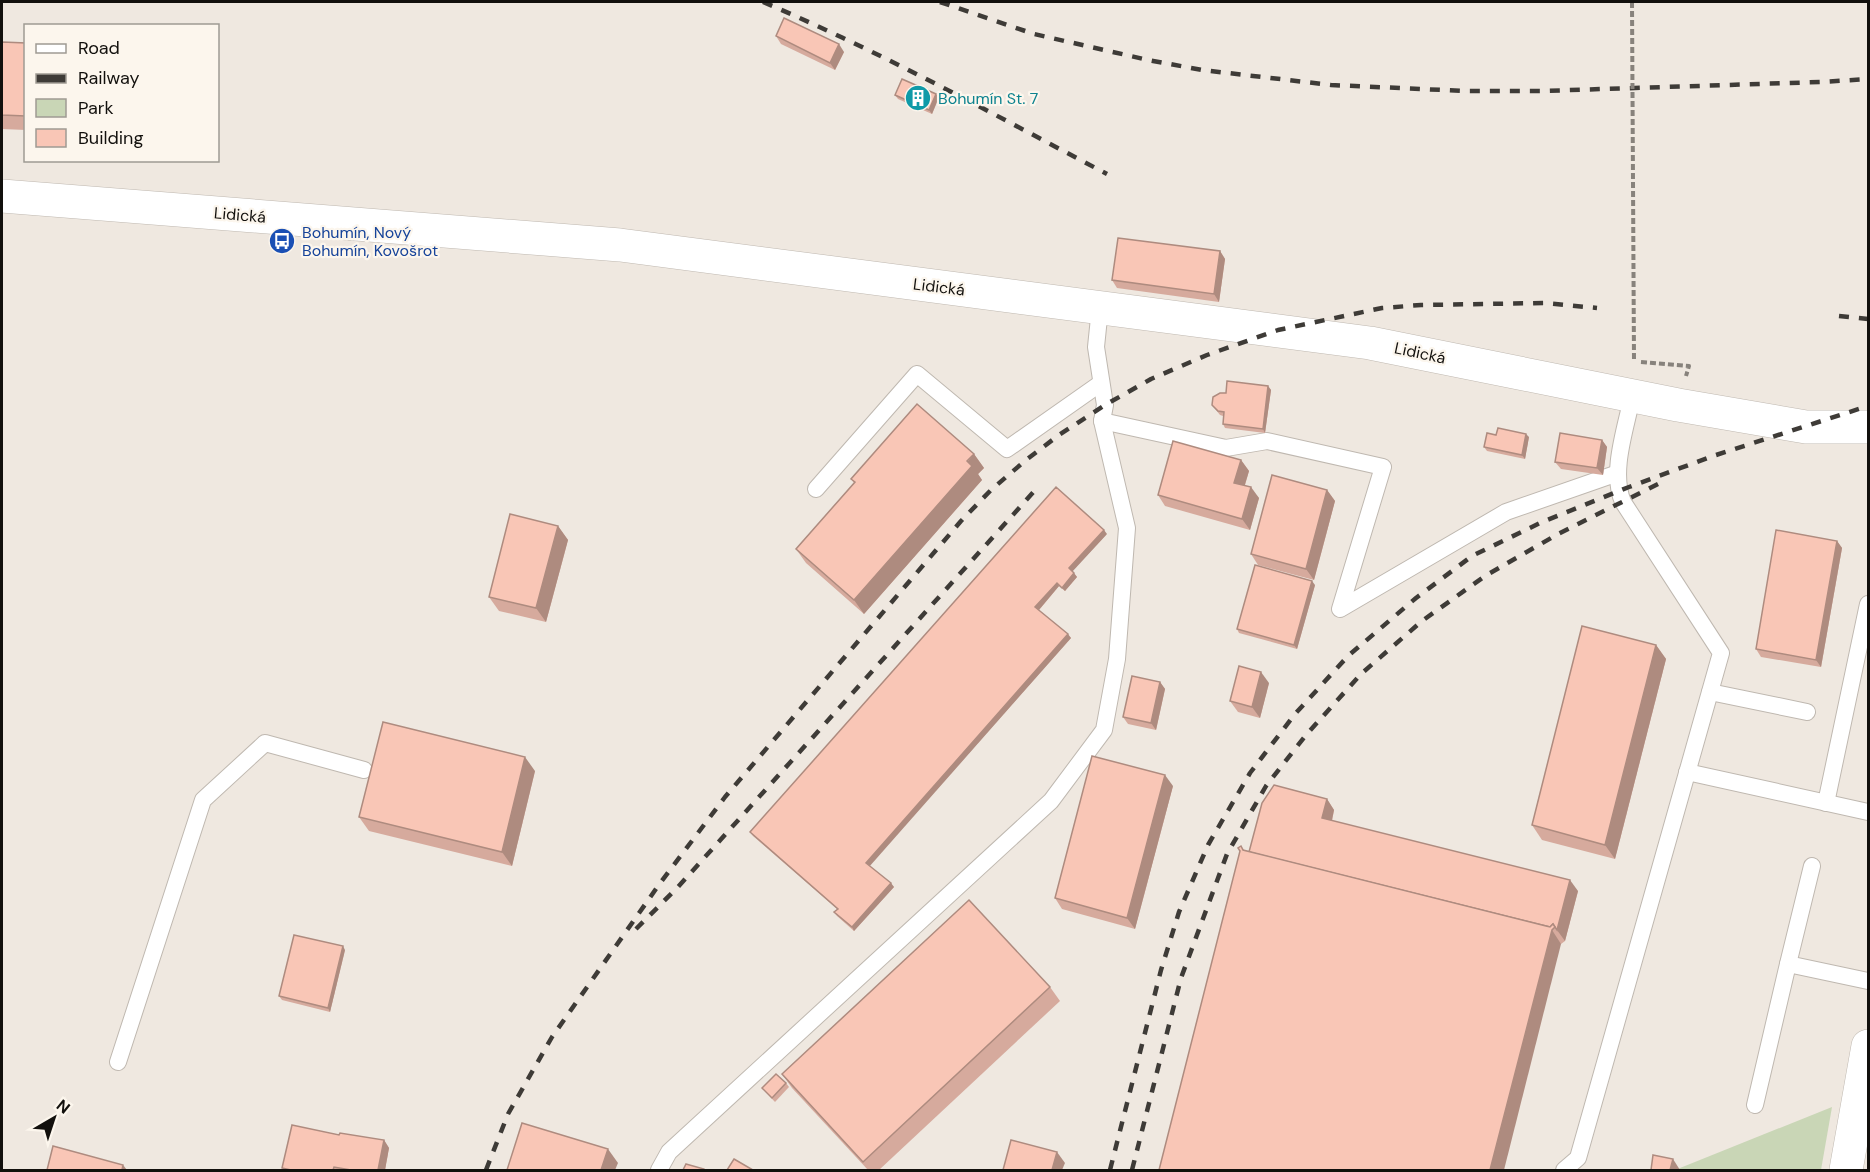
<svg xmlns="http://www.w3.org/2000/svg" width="1870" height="1172" viewBox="0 0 1870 1172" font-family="'DM Sans',sans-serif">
<rect width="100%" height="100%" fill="#efe8e0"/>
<!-- green -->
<polygon fill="#c9d6b6" points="1832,1107 1821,1170 1675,1170"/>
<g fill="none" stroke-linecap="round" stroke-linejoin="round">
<!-- lane casing -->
<g stroke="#bfb8b0" stroke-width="18">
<g id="lane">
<polyline points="1100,308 1096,347 1105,405 1102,421 1226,448 1267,441 1383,467 1340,609 1506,512 1618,473"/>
<polyline points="816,489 917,374 1007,449 1101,383"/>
<polyline points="1710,692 1807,712"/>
<polyline points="1687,772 1868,812"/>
<polyline points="1826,803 1868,604"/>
<polyline points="1812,866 1788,964 1868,981"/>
<polyline points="118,1062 203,800 265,743 364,770"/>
<polyline points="1755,1105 1788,964"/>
<polyline points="659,1170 669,1152 1051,801 1104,730 1117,659 1127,528 1102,421"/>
<path d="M1564 1170 1578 1158 1721 653 1623 502C1610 472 1626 428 1632 397"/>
</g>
</g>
<!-- street casing -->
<g stroke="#bfb8b0" stroke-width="34">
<polyline id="street" points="1846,1170 1868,1046"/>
</g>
<!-- secondary casing -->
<g stroke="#bfb8b0" stroke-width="34">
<polyline id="secondary" points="2,196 620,245 1370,343 1678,405 1806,427 1868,427"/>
</g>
<!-- path -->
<polyline stroke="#87827c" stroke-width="4" stroke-dasharray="6 3" stroke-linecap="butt" points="1641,362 1689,366 1686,376"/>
<!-- lane -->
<use href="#lane" stroke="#fff" stroke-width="16"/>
<!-- street -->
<use href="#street" stroke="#fff" stroke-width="33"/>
<!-- secondary -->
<use href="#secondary" stroke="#fff" stroke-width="33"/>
<!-- rail -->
<g stroke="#3e3b37" stroke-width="4.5" stroke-dasharray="10 10" stroke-linecap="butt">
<path d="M763 2C881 52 993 114 1107 174"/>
<polyline points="940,2 1034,34 1148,60 1202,70 1331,85 1466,91 1541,91 1820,82 1868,79"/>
<polyline points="1839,316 1868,319"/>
<polyline points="636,929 678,887 1038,487"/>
<polyline points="486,1170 508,1114 552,1037 658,886 725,797 961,521 991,490 1026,460 1059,435 1105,405 1151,379 1207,355 1278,330 1382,308 1421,305 1544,303 1597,308"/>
<polyline points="1110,1170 1161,970 1179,912 1208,845 1250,773 1295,714 1348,656 1416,598 1472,556 1540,523 1629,487 1713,456 1868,406"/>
<polyline points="1132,1170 1181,978 1227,854 1266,786 1306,735 1361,674 1422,621 1485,576 1558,534 1660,483"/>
</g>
<!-- path-bridge -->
<polyline stroke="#87827c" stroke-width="4" stroke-dasharray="6 3" stroke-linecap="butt" points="1632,2 1634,361"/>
</g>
<!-- wall -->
<g fill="#d6aa9d">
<polygon points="776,36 844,52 835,70 781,44"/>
<polygon points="2,42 26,43 26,130 2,129"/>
<polygon points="895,95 939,97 932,114 898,99"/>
<polygon points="1220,251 1225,259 1219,302 1117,288 1112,280"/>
<polygon points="1268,386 1271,390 1265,433 1225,428 1223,424 1223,416 1220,415 1212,405 1226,393"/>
<polygon points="1529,437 1525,459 1487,451 1484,447"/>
<polygon points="1602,440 1607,447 1603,475 1561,469 1555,462"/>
<polygon points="974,454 984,468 978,474 982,480 864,614 806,563 796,549 854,483 851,479"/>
<polygon points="1241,460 1249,471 1245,485 1259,498 1250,530 1165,506 1158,495"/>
<polygon points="1327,490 1335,501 1314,580 1258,565 1251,554"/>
<polygon points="558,526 568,540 546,622 499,611 489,597"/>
<polygon points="1107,534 1072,571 1077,577 1065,591 1059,586 1039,610 1071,638 869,866 894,887 854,931 837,916 834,912 837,909 753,836 750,832"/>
<polygon points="1837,541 1842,548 1821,667 1761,657 1756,649"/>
<polygon points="1315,585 1297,649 1239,633 1237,629"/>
<polygon points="1656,645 1666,659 1615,859 1542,840 1532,825"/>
<polygon points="1160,682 1165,689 1156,730 1128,724 1123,717"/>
<polygon points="1269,683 1260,718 1238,712 1230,701"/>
<polygon points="535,771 512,866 369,831 359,817"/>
<polygon points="1173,786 1135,929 1062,909 1055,898"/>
<polygon points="1327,799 1334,810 1332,821 1578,891 1565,941 1561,944 1240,851 1241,846 1245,851 1249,852"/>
<polygon points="345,950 330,1012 282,1000 279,996"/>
<polygon points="1050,987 1060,1001 879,1170 868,1170 792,1088 782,1074"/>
<polygon points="786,1083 789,1087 775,1102 762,1088"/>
<polygon points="339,1135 384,1140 389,1148 385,1170 283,1170 282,1168"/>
</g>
<!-- shaded-wall -->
<g fill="#ae8b7f">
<polygon points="839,44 844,52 835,70 830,63"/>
<polygon points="936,94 939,97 932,114 929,110"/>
<polygon points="1220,251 1225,259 1219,302 1214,294"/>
<polygon points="1268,386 1271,390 1265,433 1263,429"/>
<polygon points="1526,434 1529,437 1525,459 1522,455"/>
<polygon points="1602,440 1607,447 1603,475 1597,468"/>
<polygon points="974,454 984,468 978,474 982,480 864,614 854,600"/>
<polygon points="1241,460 1249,471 1242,494 1234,483"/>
<polygon points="1251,487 1259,498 1250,530 1242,519"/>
<polygon points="1327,490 1335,501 1314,580 1306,569"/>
<polygon points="558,526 568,540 546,622 536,608"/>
<polygon points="1104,530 1107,534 1072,572 1069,568"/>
<polygon points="1837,541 1842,548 1821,667 1816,660"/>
<polygon points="1074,573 1077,577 1065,591 1062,588"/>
<polygon points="1312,581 1315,585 1297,649 1294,645"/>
<polygon points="1057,583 1059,586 1038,611 1035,607"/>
<polygon points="1068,634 1071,638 869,867 866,863"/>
<polygon points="1656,645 1666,659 1615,859 1605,845"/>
<polygon points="1261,672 1269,683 1260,718 1252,707"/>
<polygon points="1160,682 1165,689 1156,730 1151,723"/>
<polygon points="525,757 535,771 512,866 502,852"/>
<polygon points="1165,775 1173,786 1135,929 1127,918"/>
<polygon points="1327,799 1334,810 1330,829 1322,818"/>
<polygon points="1570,880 1578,891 1565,941 1557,930"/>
<polygon points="891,883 894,887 854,931 852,927"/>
<polygon points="1552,930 1561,944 1504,1170 1490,1170"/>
<polygon points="343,946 345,950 330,1012 328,1008"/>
<polygon points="384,1140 389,1148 385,1170 378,1170"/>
<polygon points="608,1149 618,1163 615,1170 601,1170"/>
<polygon points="1057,1152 1065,1163 1062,1170 1052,1170"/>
<polygon points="1673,1159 1680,1170 1670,1170"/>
<polygon points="123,1165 127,1170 122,1170"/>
</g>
<!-- building -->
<g fill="#f9c6b6" stroke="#ae8b7f" stroke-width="1.5">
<polygon points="784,18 839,44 830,63 776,36"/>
<polygon points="2,42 26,43 26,116 2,115"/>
<polygon points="902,79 936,94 929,110 895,95"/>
<polygon points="1118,238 1220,251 1214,294 1112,280"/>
<polygon points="1227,381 1268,386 1263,429 1223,424 1224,412 1218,411 1212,405 1213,397 1220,393 1226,393"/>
<polygon points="917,404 974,454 967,461 972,466 854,600 796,549 855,482 851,479"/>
<polygon points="1498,428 1526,434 1522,455 1484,447 1487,433 1496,435"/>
<polygon points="1560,433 1602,440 1597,468 1555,462"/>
<polygon points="1173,441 1241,460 1234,483 1251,487 1242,519 1158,495"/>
<polygon points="1272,475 1327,490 1306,569 1251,554"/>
<polygon points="1056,487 1104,530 1069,568 1074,573 1062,588 1057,583 1035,607 1068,634 866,863 891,883 852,927 834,912 838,909 750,832"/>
<polygon points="510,514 558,526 536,608 489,597"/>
<polygon points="1776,530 1837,541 1816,660 1756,649"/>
<polygon points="1255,565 1312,581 1294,645 1237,629"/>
<polygon points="1582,626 1656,645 1605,845 1532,825"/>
<polygon points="1239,666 1261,672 1252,707 1230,701"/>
<polygon points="1132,676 1160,682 1151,723 1123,717"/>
<polygon points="383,722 525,757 502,852 359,817"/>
<polygon points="1092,756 1165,775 1127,918 1055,898"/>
<polygon points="1274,785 1327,799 1322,818 1570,880 1557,930 1553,924 1550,927 1546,926 1249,852 1262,803"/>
<polygon points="1241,846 1243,850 1546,926 1550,927 1553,924 1555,927 1552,930 1490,1170 1159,1170 1240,851 1238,848"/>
<polygon points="969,900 1050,987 863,1162 782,1074"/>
<polygon points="294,935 343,946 328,1008 279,996"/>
<polygon points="776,1074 786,1083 772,1098 762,1088"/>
<polygon points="522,1123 608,1149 601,1170 507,1170"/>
<polygon points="292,1125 339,1135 340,1133 384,1140 378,1170 351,1170 334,1167 333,1170 291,1170 282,1168"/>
<polygon points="1011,1140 1057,1152 1052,1170 1003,1170"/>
<polygon points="53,1146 123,1165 122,1170 47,1170"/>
<polygon points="1653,1155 1673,1159 1670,1170 1651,1170"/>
<polygon points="734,1159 753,1170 727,1170"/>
<polygon points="686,1164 704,1169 704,1170 683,1170"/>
</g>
<!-- icons -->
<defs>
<g id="building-disc" transform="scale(1.35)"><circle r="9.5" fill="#0f9aa8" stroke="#fcf6ed"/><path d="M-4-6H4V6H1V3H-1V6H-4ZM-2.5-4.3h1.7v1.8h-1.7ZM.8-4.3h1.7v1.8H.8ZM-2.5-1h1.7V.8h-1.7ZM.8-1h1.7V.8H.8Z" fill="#fff"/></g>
<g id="bus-disc" transform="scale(1.35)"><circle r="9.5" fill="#1a4fb4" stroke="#fcf6ed"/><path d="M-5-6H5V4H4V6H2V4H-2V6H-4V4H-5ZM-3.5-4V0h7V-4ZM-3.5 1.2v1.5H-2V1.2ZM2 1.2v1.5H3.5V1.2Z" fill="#fff"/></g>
</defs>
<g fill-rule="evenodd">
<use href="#building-disc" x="918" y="98"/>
<use href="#bus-disc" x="282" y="241"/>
</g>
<g text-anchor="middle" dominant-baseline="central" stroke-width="4.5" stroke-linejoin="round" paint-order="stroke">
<!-- culture labels -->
<g font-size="16" fill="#0d838f" stroke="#fcf6ed" text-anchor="start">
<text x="938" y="98">Bohumín St. 7</text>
</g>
<!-- street labels -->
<g font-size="16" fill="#12100d" stroke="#fcf6ed">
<text transform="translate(240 215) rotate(5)">Lidická</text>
<text transform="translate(939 287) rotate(7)">Lidická</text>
<text transform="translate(1420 353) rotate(12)">Lidická</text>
</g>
<!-- transit labels -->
<g font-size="16" fill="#164399" stroke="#fcf6ed" text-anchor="start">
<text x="302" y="232">Bohumín, Nový<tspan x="302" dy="18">Bohumín, Kovošrot</tspan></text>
</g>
</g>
<!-- border -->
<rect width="1870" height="1172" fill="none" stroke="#12100d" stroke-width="6"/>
<!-- legend -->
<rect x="24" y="24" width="195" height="138" fill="#fcf6ed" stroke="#9e9a93" stroke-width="1.5"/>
<rect x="36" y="44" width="30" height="9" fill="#ffffff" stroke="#9e9a93" stroke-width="1.5"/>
<text x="78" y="54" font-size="18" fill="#12100d">Road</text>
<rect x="36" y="74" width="30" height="9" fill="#3e3b37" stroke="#9e9a93" stroke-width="1.5"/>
<text x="78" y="84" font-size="18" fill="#12100d">Railway</text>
<rect x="36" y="99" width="30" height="18" fill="#c9d6b6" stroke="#9e9a93" stroke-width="1.5"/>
<text x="78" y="114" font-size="18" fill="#12100d">Park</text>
<rect x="36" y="129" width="30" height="18" fill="#f9c6b6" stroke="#9e9a93" stroke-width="1.5"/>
<text x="78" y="144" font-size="18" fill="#12100d">Building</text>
<!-- north arrow -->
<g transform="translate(54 1118) rotate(39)" stroke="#fcf6ed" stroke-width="4.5" paint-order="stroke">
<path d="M0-4.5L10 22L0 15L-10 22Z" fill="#12100d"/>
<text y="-9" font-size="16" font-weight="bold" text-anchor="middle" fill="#12100d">N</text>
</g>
</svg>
